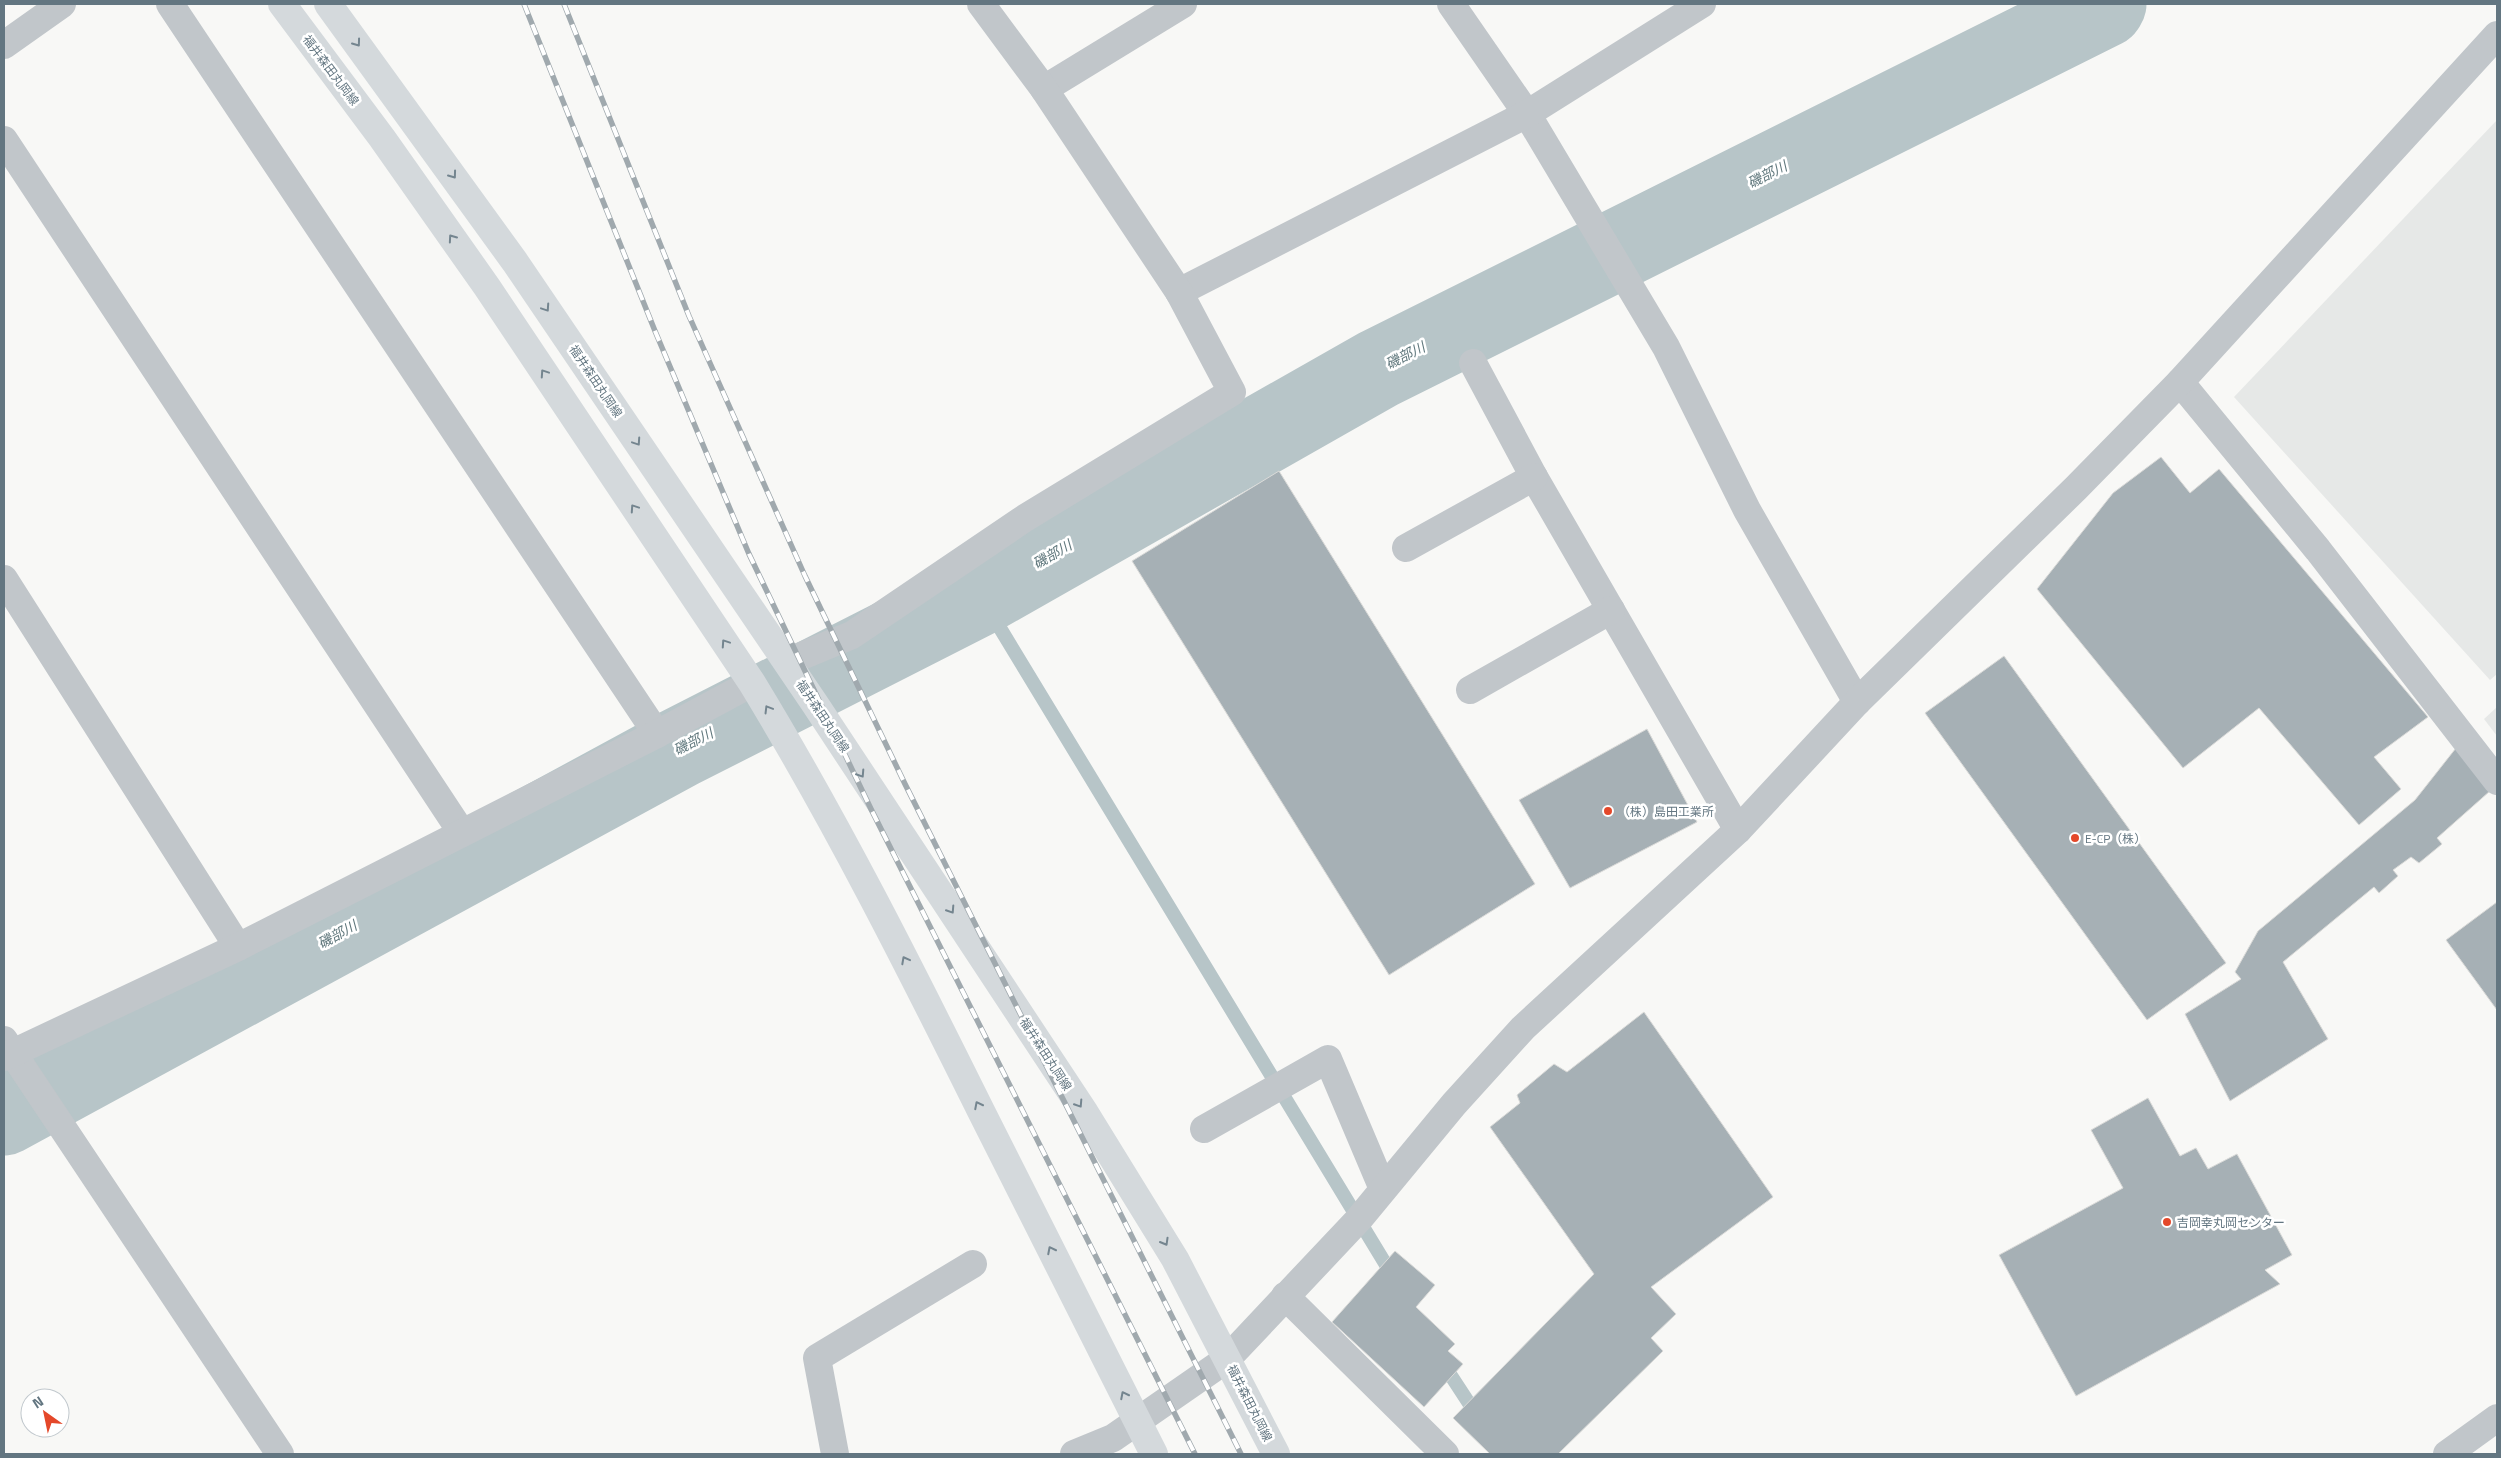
<svg xmlns="http://www.w3.org/2000/svg" width="2501" height="1458" viewBox="0 0 2501 1458" font-family="'Titillium Web','Noto Sans JP',sans-serif">
<rect width="100%" height="100%" fill="#f8f8f6"/>
<!-- built -->
<g fill="#e6e8e7">
<polygon points="2497,120 2497,674 2490,680 2234,397"/>
<polygon points="2497,707 2497,736 2484,719"/>
</g>
<g fill="none" stroke-linecap="round" stroke-linejoin="round">
<!-- stream -->
<g stroke="#b7c5c8" stroke-width="14">
<polyline points="980,595 1394,1278"/>
<polyline points="1442,1362 1478,1417"/>
</g>
<!-- river -->
<polyline stroke="#b7c5c8" stroke-width="81" points="4,1115 679,748 980,595 1378,369 2104,7 2106,4"/>
</g>
<!-- building -->
<g fill="#a6b0b5" stroke="#dadad8">
<polygon points="2161,457 2190,493 2219,469 2428,717 2374,757 2401,789 2359,825 2259,708 2183,768 2037,589 2113,493"/>
<polygon points="1279,471 1535,884 1389,975 1132,561"/>
<polygon points="2004,656 2226,963 2147,1020 1925,713"/>
<polygon points="1647,729 1697,822 1570,888 1519,800"/>
<polygon points="2456,748 2490,791 2437,838 2442,844 2419,863 2411,857 2393,870 2398,876 2379,893 2374,887 2283,962 2328,1039 2230,1101 2185,1014 2241,979 2235,972 2258,931 2415,800"/>
<polygon points="2497,902 2497,1010 2446,940"/>
<polygon points="1644,1012 1773,1197 1651,1287 1676,1314 1651,1338 1663,1351 1558,1454 1490,1454 1453,1418 1594,1274 1490,1127 1520,1103 1517,1095 1554,1064 1567,1072"/>
<polygon points="2148,1098 2180,1156 2196,1148 2208,1169 2237,1154 2292,1255 2265,1270 2280,1284 2076,1396 1999,1255 2123,1188 2091,1130"/>
<polygon points="1395,1251 1435,1285 1416,1307 1455,1344 1448,1351 1463,1364 1424,1407 1332,1322"/>
</g>
<g fill="none" stroke-linecap="round" stroke-linejoin="round">
<!-- minor -->
<g stroke="#c1c6ca" stroke-width="28">
<polyline points="170,4 657,734"/>
<polyline points="1451,4 1527,114 1666,347 1747,510 1857,702"/>
<polyline points="4,45 62,4"/>
<polyline points="1044,89 1183,4"/>
<polyline points="4,140 462,833"/>
<polyline points="1179,292 1527,114 1702,4"/>
<polyline points="1473,363 1534,477 1738,830"/>
<polyline points="2180,382 2318,550 2497,781"/>
<polyline points="1406,548 1534,477"/>
<polyline points="4,579 238,947"/>
<polyline points="787,662 852,635 1025,518 1232,392 1179,292 1044,89 981,4"/>
<polyline points="1470,690 1611,610"/>
<polyline points="4,1040 280,1454"/>
<polyline points="4,1057 238,947 657,734 752,683"/>
<polyline points="1204,1129 1328,1059 1383,1189"/>
<polyline points="1285,1296 1445,1454"/>
<polyline points="835,1454 817,1358 973,1264"/>
<polyline points="2447,1454 2497,1418"/>
</g>
<!-- tertiary -->
<polyline stroke="#c1c6ca" stroke-width="28" points="1074,1454 1113,1438 1227,1359 1359,1219 1454,1104 1523,1028 1738,830 1857,702 2076,488 2180,382 2497,35"/>
<!-- secondary -->
<g stroke="#d4d9dc" stroke-width="28">
<path d="M282 4 382 138 487 287 752 683C836 821 909 966 981 1111 1039 1225 1097 1339 1154 1454"/>
<polyline points="328,4 515,262 815,704 1085,1113 1175,1259 1276,1454"/>
</g>
<!-- rail casing -->
<g stroke="#a0a9ae" stroke-width="5.5">
<g id="rail">
<polyline points="524,4 655,331 749,554 871,809 1195,1454"/>
<polyline points="564,4 689,316 805,576 905,784 1241,1454"/>
</g>
</g>
<!-- rail -->
<use href="#rail" stroke="#fff" stroke-width="4" stroke-dasharray="11" stroke-linecap="butt"/>
</g>
<!-- one-way arrows -->
<defs><path id="oneway-chevron" d="M-2-3.5L2.5 0L-2 3.5" fill="none" stroke-width="1.6" stroke-linecap="round" stroke-linejoin="round" transform="scale(1.25)"/></defs>
<g stroke="#74858f">
<use href="#oneway-chevron" transform="translate(357 43) rotate(54)"/>
<use href="#oneway-chevron" transform="translate(453 175) rotate(54)"/>
<use href="#oneway-chevron" transform="translate(452 238) rotate(-125)"/>
<use href="#oneway-chevron" transform="translate(546 308) rotate(56)"/>
<use href="#oneway-chevron" transform="translate(544 373) rotate(-124)"/>
<use href="#oneway-chevron" transform="translate(637 442) rotate(56)"/>
<use href="#oneway-chevron" transform="translate(634 508) rotate(-124)"/>
<use href="#oneway-chevron" transform="translate(725 643) rotate(-124)"/>
<use href="#oneway-chevron" transform="translate(768 709) rotate(-121)"/>
<use href="#oneway-chevron" transform="translate(861 774) rotate(57)"/>
<use href="#oneway-chevron" transform="translate(951 910) rotate(57)"/>
<use href="#oneway-chevron" transform="translate(905 960) rotate(-118)"/>
<use href="#oneway-chevron" transform="translate(1079 1104) rotate(57)"/>
<use href="#oneway-chevron" transform="translate(978 1105) rotate(-117)"/>
<use href="#oneway-chevron" transform="translate(1165 1242) rotate(60)"/>
<use href="#oneway-chevron" transform="translate(1051 1250) rotate(-117)"/>
<use href="#oneway-chevron" transform="translate(1124 1395) rotate(-117)"/>
</g>
<!-- markers -->
<g fill="#e4482a" stroke="#fff" stroke-width="2">
<circle cx="1608" cy="811" r="5"/>
<circle cx="2075" cy="838" r="5"/>
<circle cx="2167" cy="1222" r="5"/>
</g>
<g text-anchor="middle" dominant-baseline="central" stroke-width="5" stroke-linejoin="round" paint-order="stroke">
<!-- street labels -->
<g font-size="12" fill="#637681" stroke="#fff">
<text transform="translate(331 70) rotate(53)">福井森田丸岡線</text>
<text transform="translate(596 381) rotate(56)">福井森田丸岡線</text>
<text transform="translate(823 716) rotate(56)">福井森田丸岡線</text>
<text transform="translate(1046 1054) rotate(57)">福井森田丸岡線</text>
<text transform="translate(1250 1403) rotate(63)">福井森田丸岡線</text>
</g>
<!-- poi labels -->
<g font-size="12" fill="#637681" stroke="#fff" text-anchor="start">
<text x="1618" y="811">（株）島田工業所</text>
<text x="2085" y="838">E-CP（株）</text>
<text x="2177" y="1222">吉岡幸丸岡センター</text>
</g>
<!-- water labels -->
<g font-size="14" font-style="italic" fill="#5e767b" stroke="#fff">
<text transform="translate(1767 174) rotate(-27)">磯部川</text>
<text transform="translate(1405 355) rotate(-27)">磯部川</text>
<text transform="translate(1052 554) rotate(-30)">磯部川</text>
<text transform="translate(693 741) rotate(-27)">磯部川</text>
<text transform="translate(337 934) rotate(-29)">磯部川</text>
</g>
</g>
<!-- border -->
<rect width="2501" height="1458" fill="none" stroke="#637681" stroke-width="10"/>
<!-- north arrow -->
<g transform="translate(45 1413) rotate(327)"><circle r="24" fill="#ffffff" stroke="#c1c8cd"/>
<path d="M0-4L9 19L0 12L-9 19Z" fill="#e4482a"/>
<text y="-8" font-size="14" font-weight="bold" text-anchor="middle" fill="#637681">N</text>
</g>
</svg>
